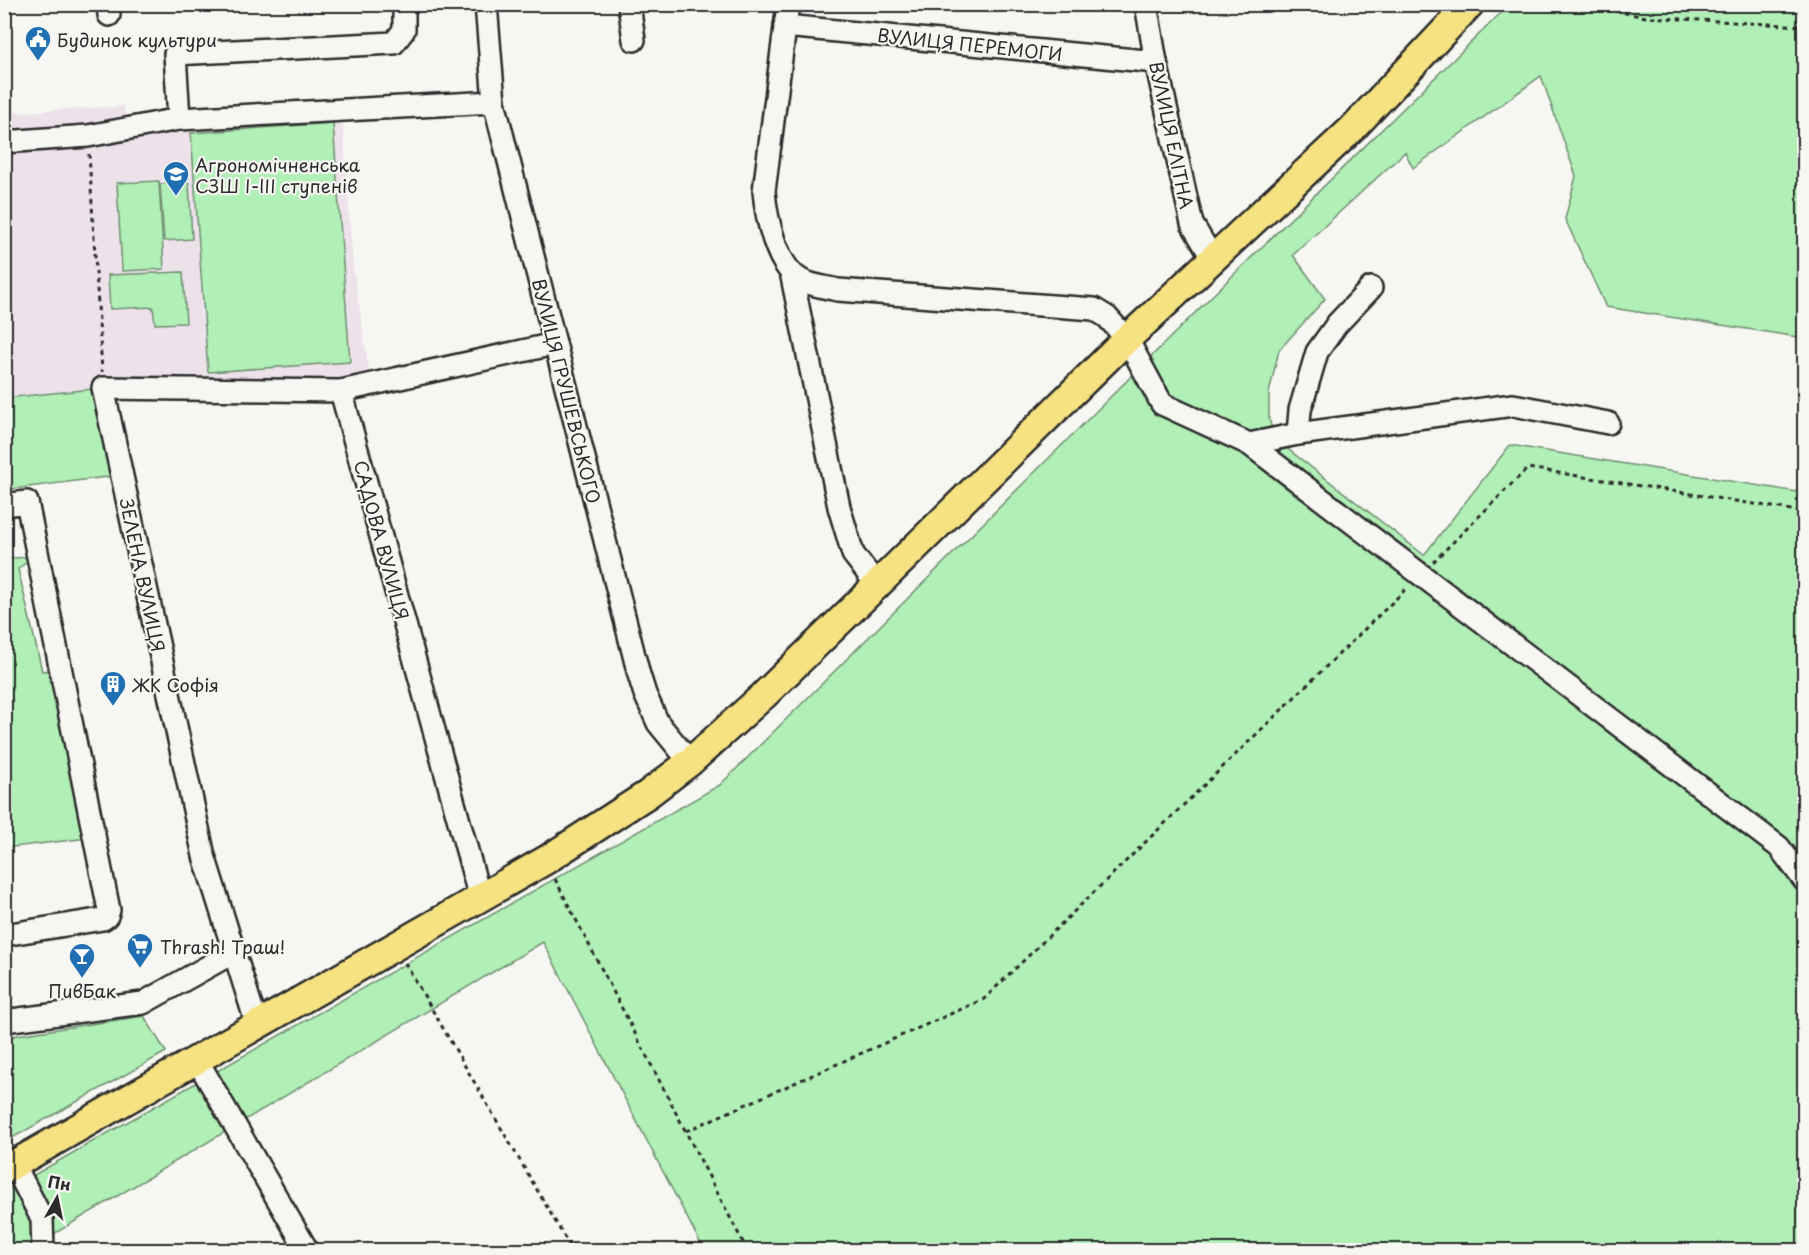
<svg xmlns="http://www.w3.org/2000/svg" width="1809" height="1255" viewBox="0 0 1809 1255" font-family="'Playpen Sans',sans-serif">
<rect width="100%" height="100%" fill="#f6f6f2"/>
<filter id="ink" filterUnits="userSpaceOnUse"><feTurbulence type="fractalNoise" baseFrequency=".0167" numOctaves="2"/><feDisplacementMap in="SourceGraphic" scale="12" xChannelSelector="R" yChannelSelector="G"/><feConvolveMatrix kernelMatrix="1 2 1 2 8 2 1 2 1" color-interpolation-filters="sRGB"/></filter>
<g filter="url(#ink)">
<!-- built -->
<polygon fill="#eee2ea" points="124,106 126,128 342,110 353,266 370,377 341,391 103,388 5,398 5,113"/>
<!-- green -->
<g fill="#b0efb6" stroke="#6e8d70" stroke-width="1.5">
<polygon points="1509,5 1804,5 1804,338 1606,307 1565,219 1576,176 1541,76 1413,168 1405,152 1293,255 1325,299 1279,350 1269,393 1269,419 1275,439 1424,555 1510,445 1797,492 1804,427 1804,1250 704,1250 543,942 27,1250 5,1250 4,1192 720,785 1219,289"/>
<polygon points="333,123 350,362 208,372 191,133"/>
<polygon points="159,181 164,269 122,271 117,183"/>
<polygon points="189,183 192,239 164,241 160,184"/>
<polygon points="183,272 186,323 155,324 153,307 110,309 108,275"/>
<polygon points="103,388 122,475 5,490 4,398"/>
<polygon points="26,557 27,562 18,569 42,671 53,670 88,838 5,848 4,559"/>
<polygon points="144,1016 166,1052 5,1142 5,1037"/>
</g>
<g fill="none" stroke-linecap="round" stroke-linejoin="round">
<!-- minor casing -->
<g stroke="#2b2b2b" stroke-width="26">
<g id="minor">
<polyline points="108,4 109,15"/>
<polyline points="486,4 494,102 639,675 645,694 658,723 690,762"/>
<polyline points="629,4 634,40"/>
<path d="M788 4 764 191C766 216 776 267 801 280 812 286 826 287 838 290L1094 309 1107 317 1127 339 1162 404 1249 444 1298 434 1513 405 1608 423"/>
<polyline points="1146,4 1156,62 1192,224 1213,259"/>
<polyline points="785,26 1156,62"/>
<polyline points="179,119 175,54 394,43 404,30 404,4"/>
<polyline points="4,142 88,136 179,119 494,102"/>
<polyline points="791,272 839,507 853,554 877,585"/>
<polyline points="1298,434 1300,410 1317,352 1337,324 1371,288"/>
<polyline points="1249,444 1779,847 1804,880"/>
<polyline points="4,505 27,502 109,910 107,916 103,919 4,935"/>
<polyline points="480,898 341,391 554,344"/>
<polyline points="4,1021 143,1003 234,952"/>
<polyline points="257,1025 204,856 103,388 341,391"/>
<polyline points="197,1060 307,1250"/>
<polyline points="14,1164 42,1219 43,1250"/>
</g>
</g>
<!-- major casing -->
<g stroke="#2b2b2b" stroke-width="32">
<polyline id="major" points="4,1170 546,860 648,794 690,762 763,696 877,585 1127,339 1352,129 1470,4"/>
</g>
<!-- path -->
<g stroke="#2b2b2b" stroke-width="3" stroke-dasharray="4.5 4.5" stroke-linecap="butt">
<polyline points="1580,4 1646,17 1804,26"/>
<polyline points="89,154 102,372"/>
<polyline points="1433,562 1528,468 1804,512"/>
<polyline points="555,879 747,1250"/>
<polyline points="405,963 572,1250"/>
<polyline points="686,1131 984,999 1407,588"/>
</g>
<!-- minor -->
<use href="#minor" stroke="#f6f6f2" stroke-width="21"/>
<!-- major -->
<use href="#major" stroke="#f6e281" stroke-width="27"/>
</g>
</g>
<!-- icons -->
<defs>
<g id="civic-pin" transform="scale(1.35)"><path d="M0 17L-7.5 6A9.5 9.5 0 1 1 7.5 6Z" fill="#1f6fb2" stroke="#f6f6f2"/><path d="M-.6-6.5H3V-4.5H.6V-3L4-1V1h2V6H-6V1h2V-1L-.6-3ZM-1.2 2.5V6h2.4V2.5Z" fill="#fff"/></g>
<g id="school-pin" transform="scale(1.35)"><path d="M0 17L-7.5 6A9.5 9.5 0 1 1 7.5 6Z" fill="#1f6fb2" stroke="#f6f6f2"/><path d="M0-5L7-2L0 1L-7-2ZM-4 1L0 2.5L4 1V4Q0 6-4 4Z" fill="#fff"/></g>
<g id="building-pin" transform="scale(1.35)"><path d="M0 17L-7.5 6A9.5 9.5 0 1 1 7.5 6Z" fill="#1f6fb2" stroke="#f6f6f2"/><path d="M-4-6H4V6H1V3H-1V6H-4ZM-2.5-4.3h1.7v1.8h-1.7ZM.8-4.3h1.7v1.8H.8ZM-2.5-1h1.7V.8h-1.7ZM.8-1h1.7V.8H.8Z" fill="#fff"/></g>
<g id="supermarket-pin" transform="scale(1.35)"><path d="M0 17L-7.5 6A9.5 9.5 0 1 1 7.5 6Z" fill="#1f6fb2" stroke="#f6f6f2"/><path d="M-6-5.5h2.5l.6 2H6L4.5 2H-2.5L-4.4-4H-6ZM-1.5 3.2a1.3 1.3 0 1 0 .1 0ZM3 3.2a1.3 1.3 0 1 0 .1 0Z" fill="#fff"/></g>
<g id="bar-pin" transform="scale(1.35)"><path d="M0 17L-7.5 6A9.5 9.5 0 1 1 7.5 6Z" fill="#1f6fb2" stroke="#f6f6f2"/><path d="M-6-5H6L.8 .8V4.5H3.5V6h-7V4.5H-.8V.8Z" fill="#fff"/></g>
</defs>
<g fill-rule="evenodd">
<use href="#civic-pin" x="38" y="39"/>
<use href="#school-pin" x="176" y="174"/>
<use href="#building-pin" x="113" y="684"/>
<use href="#supermarket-pin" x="140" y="946"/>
<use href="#bar-pin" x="82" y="956"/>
</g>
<g text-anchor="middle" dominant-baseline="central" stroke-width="4.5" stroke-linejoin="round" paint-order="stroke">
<!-- poi labels -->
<g font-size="18" fill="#2b2b2b" stroke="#f6f6f2" text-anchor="start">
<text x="57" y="39">Будинок культури</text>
<text x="195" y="164">Агрономічненська<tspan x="195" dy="21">СЗШ І-ІІІ ступенів</tspan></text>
<text x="132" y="684">ЖК Софія</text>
<text x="160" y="946">Thrash! Траш!</text>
<text x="82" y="990" text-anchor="middle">ПивБак</text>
</g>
<!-- street labels -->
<g font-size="18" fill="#2b2b2b" stroke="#f6f6f2">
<text transform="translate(970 44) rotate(6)">ВУЛИЦЯ ПЕРЕМОГИ</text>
<text transform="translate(1172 135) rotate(78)">ВУЛИЦЯ ЕЛІТНА</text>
<text transform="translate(567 391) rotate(76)">ВУЛИЦЯ ГРУШЕВСЬКОГО</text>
<text transform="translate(382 540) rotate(75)">САДОВА ВУЛИЦЯ</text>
<text transform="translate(143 575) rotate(78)">ЗЕЛЕНА ВУЛИЦЯ</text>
</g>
</g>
<!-- margin -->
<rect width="1809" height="1255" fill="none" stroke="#f6f6f2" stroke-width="24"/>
<rect x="12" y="12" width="1785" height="1231" fill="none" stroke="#2b2b2b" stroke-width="2" filter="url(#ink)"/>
<!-- north arrow -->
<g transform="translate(57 1198) rotate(9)" stroke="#f6f6f2" stroke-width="4.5" paint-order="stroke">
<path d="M0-4.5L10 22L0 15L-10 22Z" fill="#2b2b2b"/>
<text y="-9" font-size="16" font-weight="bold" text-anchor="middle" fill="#2b2b2b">Пн</text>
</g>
</svg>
